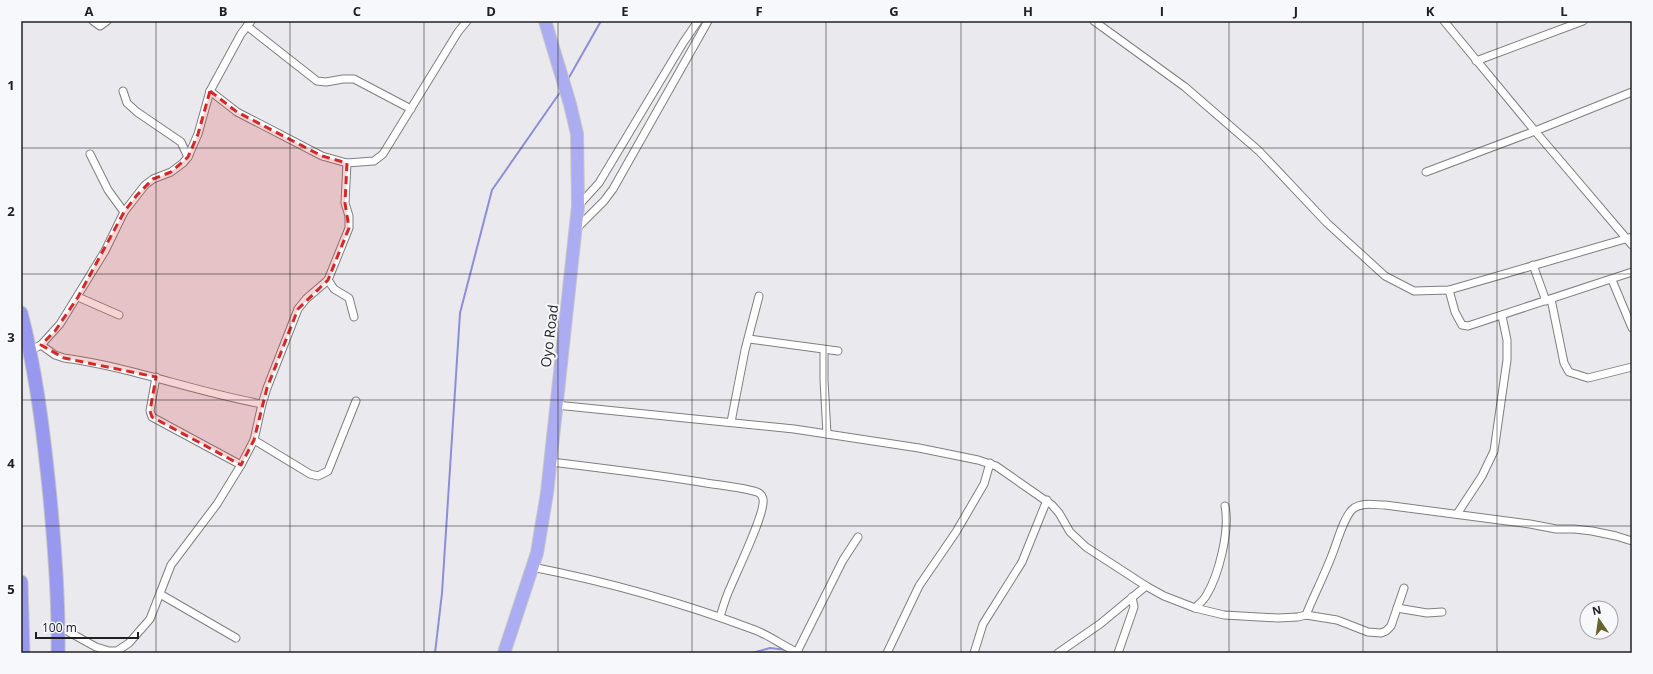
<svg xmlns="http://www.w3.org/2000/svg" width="1653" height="674" viewBox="0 0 1653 674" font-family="'Open Sans',sans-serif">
<rect width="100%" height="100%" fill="#eaeaee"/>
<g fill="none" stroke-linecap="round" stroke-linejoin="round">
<!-- stream -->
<g stroke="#8c8ddb" stroke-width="2">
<polyline points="567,81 601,21"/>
<polyline points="435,653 442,593 460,313 492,190 561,91"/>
<polyline points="752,653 770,648 787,650"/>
</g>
<!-- minor casing -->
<g stroke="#7f7f82" stroke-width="9">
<g id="minor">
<polyline points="93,21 100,26 107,21"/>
<polyline points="1094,21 1185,87 1259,151 1327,223 1385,276 1414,291 1449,290 1632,237"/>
<polyline points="1444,21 1535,131 1632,245"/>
<polyline points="247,26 317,81 326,82 343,79 354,79 411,109"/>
<polyline points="1476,61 1583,21"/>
<polyline points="123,91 127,103 137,112 181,142 188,157"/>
<polyline points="210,91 237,112 322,156 347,163 360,162 374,161 383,154 458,32 467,21"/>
<polyline points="90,154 108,190 124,212"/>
<polyline points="1426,172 1535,131 1632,92"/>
<polyline points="578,206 599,183 683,43 698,21"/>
<polyline points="577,228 604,201 613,189 708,21"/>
<polyline points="1533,265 1546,301"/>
<polyline points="328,280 334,289 349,298 354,317"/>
<polyline points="1612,280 1632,328"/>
<polyline points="1449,290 1455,312 1462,325 1468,326 1632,272"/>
<polyline points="78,297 119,315"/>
<polyline points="1551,299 1564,363 1569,372 1588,378 1632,367"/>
<polyline points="749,339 838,351"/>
<path d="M41 345 55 355 64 358C131 367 195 392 262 404"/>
<polyline points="31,350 41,345 60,324 105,251 124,212 145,185 153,179 171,172 183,163 188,157 198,134 210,91 241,34 251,21"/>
<polyline points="824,350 824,380 827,434"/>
<polyline points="156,377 150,411 152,417 241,465"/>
<polyline points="556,405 794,429 919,448 978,460 996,466 1052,505 1059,513 1070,532 1086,547 1146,586 1164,596 1195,608 1224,615 1278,618 1298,617 1306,615 1337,620 1368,632 1381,633 1386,631 1391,626 1404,588"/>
<polyline points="731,422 745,350 759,296"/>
<polyline points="254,440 310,474 318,476 328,471 356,401"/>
<path d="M551 462C601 468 651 474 700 482 717 485 742 487 757 492 760 493 762 495 763 499 766 512 737 571 731 586 726 596 723 607 720 617"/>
<polyline points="1457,514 1482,476 1494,451 1507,360 1507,340 1502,316"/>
<path d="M532 567C609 582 683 603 755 630 771 636 784 647 799 653"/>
<polyline points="160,594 236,638"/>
<path d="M1195 608C1199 604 1203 601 1206 596 1219 575 1230 530 1225 506"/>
<polyline points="1397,608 1427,613 1442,612"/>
<path d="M1306 615C1314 595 1324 576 1332 555 1337 543 1344 515 1354 508 1363 502 1375 505 1385 505L1530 524 1556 529H1574L1592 531 1616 536 1632 541"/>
<polyline points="58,626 96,647 109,651 117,651 129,643 150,619 171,565 217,504 241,465 254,440 262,404 267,388 298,309 306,299 328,280 349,228 349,216 345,203 347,163"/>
<polyline points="797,652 843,560 858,537"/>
<polyline points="887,653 919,586 956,532 984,484 990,463"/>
<polyline points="974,653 983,624 1022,562 1047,500"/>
<polyline points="1058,653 1100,624 1146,586"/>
<polyline points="1118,653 1134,607 1132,597"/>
</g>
</g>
<!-- trunk casing -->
<g stroke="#c5c5c5" stroke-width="14">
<polyline id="trunk" points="504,653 537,553 547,493 578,206 577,134 570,104 545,21"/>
</g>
<!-- motorway casing -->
<g stroke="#c5c5c5" stroke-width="15">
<g id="motorway">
<path d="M21 313C35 367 42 422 48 478 54 536 59 595 58 653"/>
<polyline points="21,582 23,653"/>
</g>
</g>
<!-- minor -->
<use href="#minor" stroke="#fff" stroke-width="7"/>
<!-- trunk -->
<use href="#trunk" stroke="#acacf2" stroke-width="12"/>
<!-- motorway -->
<use href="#motorway" stroke="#9798ee" stroke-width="13"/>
</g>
<!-- marked area -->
<path fill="#d62828" fill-opacity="0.2" stroke="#d62828" stroke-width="3" stroke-dasharray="8 5" stroke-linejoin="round" d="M210 91 237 112 322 156 347 163 345 203 349 228 328 280 298 309 267 388 254 440 241 465 152 417 150 411 156 377 64 358 41 345 55 331 78 297 124 212 137 195 153 179 171 172 188 157 198 134Z"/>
<!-- grid -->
<path fill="none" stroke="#202021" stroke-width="1" stroke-opacity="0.55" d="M156 21V653M290 21V653M424 21V653M558 21V653M692 21V653M826 21V653M961 21V653M1095 21V653M1229 21V653M1363 21V653M1497 21V653M21 148H1632M21 274H1632M21 400H1632M21 526H1632"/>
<g text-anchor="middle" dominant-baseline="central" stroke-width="4" stroke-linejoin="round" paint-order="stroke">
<!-- street labels -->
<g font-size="14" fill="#202021" stroke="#f7f8fb">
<text transform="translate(549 336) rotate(-83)">Oyo Road</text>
</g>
</g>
<!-- border -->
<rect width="1653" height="674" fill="none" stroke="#f7f8fb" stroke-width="44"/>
<!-- north arrow -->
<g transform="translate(1599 620) rotate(347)"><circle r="19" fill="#f7f8fb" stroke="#a1a2a4"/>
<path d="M0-3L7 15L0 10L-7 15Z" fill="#68622e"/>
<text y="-6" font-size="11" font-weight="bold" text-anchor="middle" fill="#202021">N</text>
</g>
<!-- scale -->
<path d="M36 632v6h102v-6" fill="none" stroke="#202021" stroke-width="2"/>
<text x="42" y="632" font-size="12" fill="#202021" stroke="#f7f8fb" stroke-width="3" paint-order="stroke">100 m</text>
<rect x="22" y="22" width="1609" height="630" fill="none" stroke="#202021" stroke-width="1.5"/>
<g font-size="13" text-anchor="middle" font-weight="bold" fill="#202021">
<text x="89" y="16">A</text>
<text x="223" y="16">B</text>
<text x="357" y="16">C</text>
<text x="491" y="16">D</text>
<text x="625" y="16">E</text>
<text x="759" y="16">F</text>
<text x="894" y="16">G</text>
<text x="1028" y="16">H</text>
<text x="1162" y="16">I</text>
<text x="1296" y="16">J</text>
<text x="1430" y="16">K</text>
<text x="1564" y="16">L</text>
<text x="11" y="90">1</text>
<text x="11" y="216">2</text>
<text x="11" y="342">3</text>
<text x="11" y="468">4</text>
<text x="11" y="594">5</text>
</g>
</svg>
